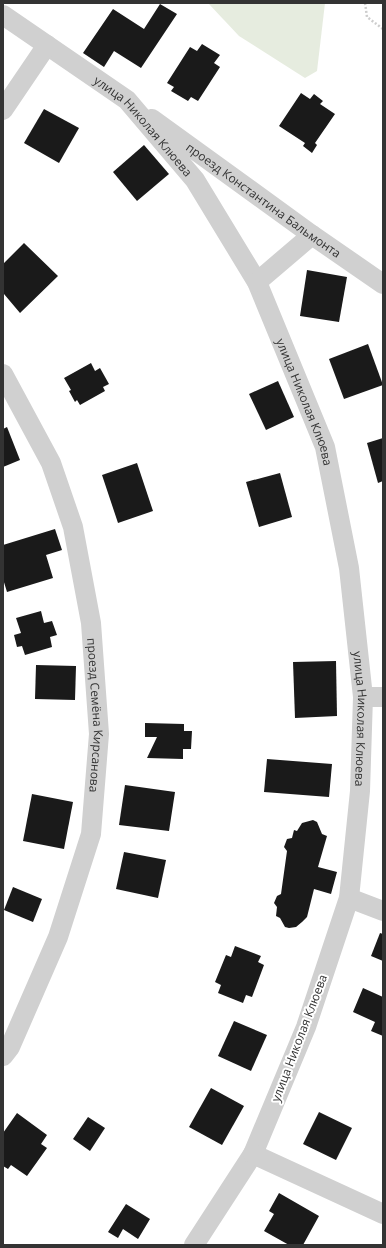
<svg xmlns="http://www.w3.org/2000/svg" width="386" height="1248" viewBox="0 0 386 1248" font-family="'Open Sans',sans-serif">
<rect width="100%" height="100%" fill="#fff"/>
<!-- green -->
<polygon fill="#e6ecdf" points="208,3 325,3 317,71 305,78 239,36"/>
<!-- building -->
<g fill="#1a1a1a">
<polygon points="160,4 177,14 141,68 114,51 104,67 83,53 113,9 144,29"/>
<polygon points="202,44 220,55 214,63 220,67 198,101 191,97 188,101 171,91 174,87 167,83 190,47 197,51"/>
<polygon points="301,93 310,99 314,94 323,101 320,104 335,114 315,143 317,145 312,153 303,146 305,143 279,126"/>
<polygon points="44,109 79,128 59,163 24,143"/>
<polygon points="144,145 169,174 137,201 113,172"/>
<polygon points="24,243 58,276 20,313 4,294 3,296 3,264"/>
<polygon points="307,270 347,277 339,322 300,316"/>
<polygon points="368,344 383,385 344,399 329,359"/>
<polygon points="91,363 95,371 100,368 109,384 103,387 105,391 80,405 77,400 75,402 69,391 71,390 64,378"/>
<polygon points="278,381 294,417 266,430 249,394"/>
<polygon points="7,427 20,460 3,467 3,429"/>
<polygon points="383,438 383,481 378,483 367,443"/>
<polygon points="137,463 153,511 118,523 102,475"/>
<polygon points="280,473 292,517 259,527 246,482"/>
<polygon points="55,529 62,550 46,555 53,578 7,592 3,579 3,545"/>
<polygon points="41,611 44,623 52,621 57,635 50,637 52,647 25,655 22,646 17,647 14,635 21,633 16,618"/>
<polygon points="336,661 337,716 295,718 293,662"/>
<polygon points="36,665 76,666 75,700 35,699"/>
<polygon points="145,723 184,724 184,731 192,731 191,749 183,749 183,759 147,758 157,737 145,737"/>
<polygon points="267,759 332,764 329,797 264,792"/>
<polygon points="125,785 175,792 169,831 119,825"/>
<polygon points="32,794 73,802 64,849 23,841"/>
<polygon points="313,820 317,822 322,834 327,836 318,867 337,872 331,894 314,889 307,917 302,922 296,927 289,928 285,927 280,918 276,916 277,907 274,903 277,896 281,894 287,851 284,847 287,839 292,838 294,830 297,831 302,823"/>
<polygon points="124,852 166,860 158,898 116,889"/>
<polygon points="13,887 42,899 33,922 4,910"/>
<polygon points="380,933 383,934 383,961 371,956"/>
<polygon points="235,946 261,956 258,962 264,965 252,997 246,995 243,1003 218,993 221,985 215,982 226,955 231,957"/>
<polygon points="363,988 383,997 383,1036 371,1031 375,1022 353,1012"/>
<polygon points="234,1021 267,1035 251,1071 218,1056"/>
<polygon points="211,1088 244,1106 222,1145 189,1127"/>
<polygon points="319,1112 352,1128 336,1160 303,1144"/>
<polygon points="17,1113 47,1135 41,1144 47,1148 27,1176 11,1165 8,1169 3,1166 3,1133"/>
<polygon points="88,1117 105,1128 90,1151 73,1139"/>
<polygon points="279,1193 319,1216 303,1245 289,1245 264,1231 274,1214 269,1211"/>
<polygon points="126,1204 150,1219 138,1239 123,1229 118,1238 108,1232"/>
</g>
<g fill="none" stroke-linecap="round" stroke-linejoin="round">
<!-- path -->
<polyline stroke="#cdcdcd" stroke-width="2.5" stroke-dasharray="2 2" stroke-linecap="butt" points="365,3 367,17 383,29"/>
<!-- minor -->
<g stroke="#d0d0d0" stroke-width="20">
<path id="s1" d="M3 15 127 100 195 180 257 282 325 447 349 568 363 697 360 791 349 898 306 1027 253 1154 194 1245"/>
<polyline points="3,110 47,45"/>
<path id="s2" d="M152 119 312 235 383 284"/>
<polyline points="257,282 312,235"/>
<path id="s3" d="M3 374 51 463 73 527 91 623 99 734 91 834 58 937 10 1047 3 1056"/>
<polyline points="363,697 383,697"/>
<polyline points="349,898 383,911"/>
<polyline points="253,1154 383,1214"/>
</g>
</g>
<g text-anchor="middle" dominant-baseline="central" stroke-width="4" stroke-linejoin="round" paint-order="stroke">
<!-- street labels -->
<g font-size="12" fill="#333" stroke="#fff">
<text stroke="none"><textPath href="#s1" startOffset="180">улица Николая Клюева</textPath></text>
<text stroke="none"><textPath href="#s2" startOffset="138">проезд Константина Бальмонта</textPath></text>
<text stroke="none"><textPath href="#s1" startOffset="504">улица Николая Клюева</textPath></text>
<text stroke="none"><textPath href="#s3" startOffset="359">проезд Семёна Кирсанова</textPath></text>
<text stroke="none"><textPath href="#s1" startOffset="828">улица Николая Клюева</textPath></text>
<text transform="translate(299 1038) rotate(-69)">улица Николая Клюева</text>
</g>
</g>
<!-- border -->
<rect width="386" height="1248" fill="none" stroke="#333333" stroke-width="8"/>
</svg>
